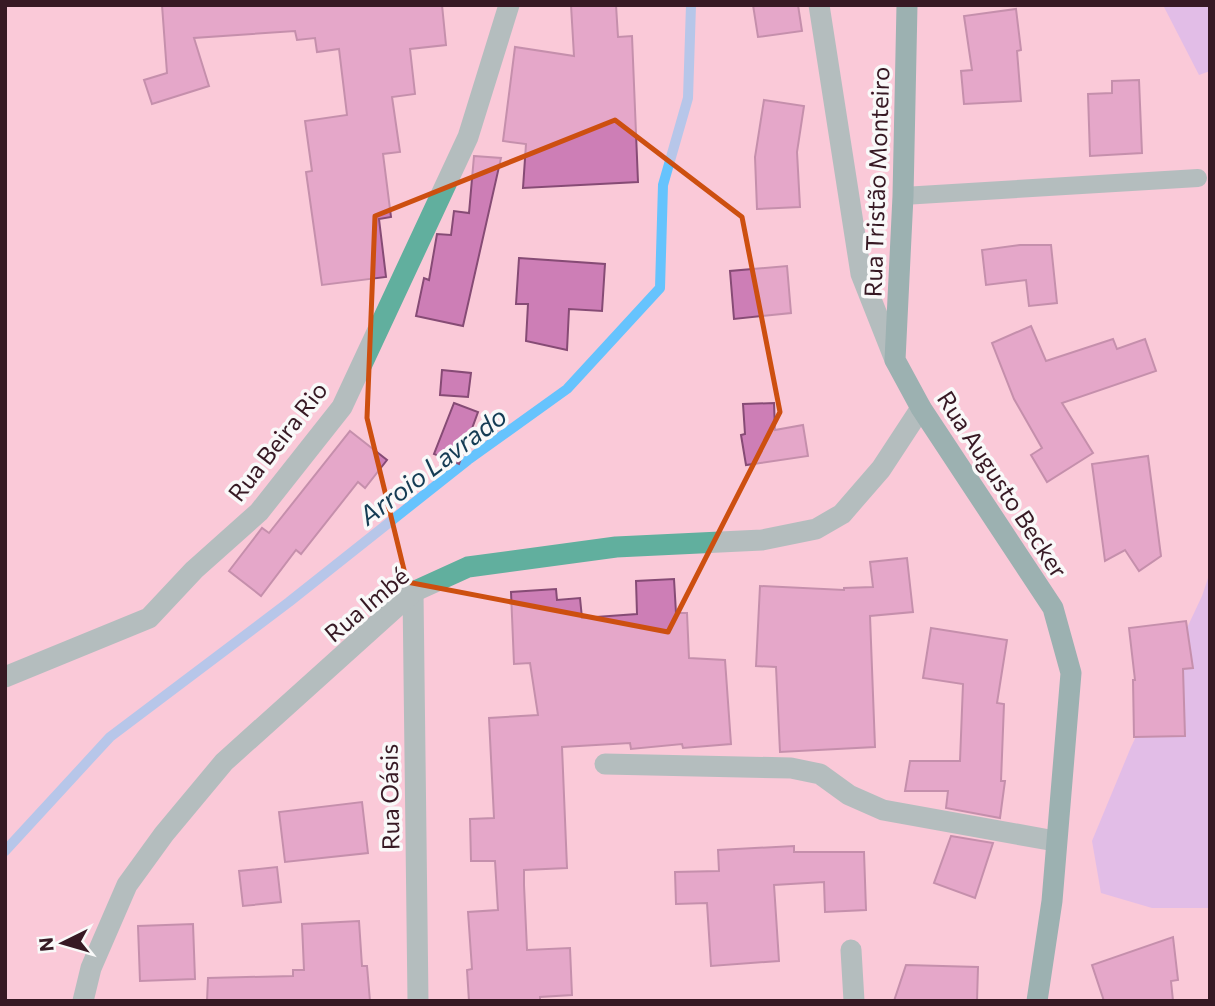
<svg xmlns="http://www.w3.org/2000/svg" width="1215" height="1006" viewBox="0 0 1215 1006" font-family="Commissioner,sans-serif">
<rect width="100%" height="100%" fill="#fac9d8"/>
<!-- green -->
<g fill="#c6aff9">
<polygon points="1163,5 1210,5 1210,71 1199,75"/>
<polygon points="1210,572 1210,908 1152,908 1101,893 1092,841 1131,747 1202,596"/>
</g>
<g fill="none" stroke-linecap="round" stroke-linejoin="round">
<!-- stream -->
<polyline stroke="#66c3fd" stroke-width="10" points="5,851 110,737 289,602 468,460 567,389 660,288 663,185 688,98 691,5"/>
</g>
<!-- building -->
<g fill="#cd7eb6" stroke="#864b75" stroke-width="2">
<polygon points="162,5 442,5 446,45 410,49 415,94 392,97 400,152 383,154 391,217 379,219 386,277 322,285 306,172 312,171 305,121 347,115 339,49 317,52 315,38 297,40 295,31 194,38 209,86 152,104 144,80 167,73"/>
<polygon points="571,5 616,5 618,37 632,36 638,182 523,188 526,144 503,141 515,47 574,56"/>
<polygon points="753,5 798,5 802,31 758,37"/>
<polygon points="1016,9 1021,50 1017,51 1021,101 964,104 961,71 972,70 964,16"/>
<polygon points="1139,80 1142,153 1090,156 1088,94 1112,93 1112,81"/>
<polygon points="764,100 804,106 797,152 800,207 757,209 755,157"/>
<polygon points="474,156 501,158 463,326 416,316 424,278 429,280 437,234 451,235 454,211 469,213"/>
<polygon points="1020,245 1051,245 1057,303 1029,306 1026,280 986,285 982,250"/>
<polygon points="519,258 605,264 602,311 569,309 567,350 526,341 528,304 516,304"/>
<polygon points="787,266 791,313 734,319 730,271"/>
<polygon points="1031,326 1046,361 1113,339 1117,349 1145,339 1156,371 1062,403 1093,453 1047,482 1031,455 1042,448 1014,399 992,343"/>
<polygon points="442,370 471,373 468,397 440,395"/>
<polygon points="454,403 478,412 459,464 434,454"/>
<polygon points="774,403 775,430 803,425 808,456 746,465 741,435 745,434 743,404"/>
<polygon points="350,431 387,460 365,488 358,482 301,554 296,550 261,596 229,571 262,528 269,533"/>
<polygon points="1148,456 1161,556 1139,571 1125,550 1105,561 1092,464"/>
<polygon points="907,558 913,612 870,616 875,747 780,752 776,667 756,666 760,586 844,590 844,588 873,587 870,562"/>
<polygon points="674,579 676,613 687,613 689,658 725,660 731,744 683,748 682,744 631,749 630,743 562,747 567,868 524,870 524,885 527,950 570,948 572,995 540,997 540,1001 469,1001 467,970 472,969 468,912 498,910 495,861 471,861 470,819 494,818 489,718 538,715 530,663 514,664 511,592 556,589 557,600 580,598 582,618 637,614 636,581"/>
<polygon points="1186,621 1193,668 1183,669 1185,736 1134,737 1133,680 1135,680 1129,628"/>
<polygon points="931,628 1007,640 997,703 1004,704 1001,781 1005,781 1000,818 946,808 948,791 905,791 910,761 960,761 963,684 923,678"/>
<polygon points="362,802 368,853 285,862 279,812"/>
<polygon points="951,836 993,843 975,898 934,883"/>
<polygon points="794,846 794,852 864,852 866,910 825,912 824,882 774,885 779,961 711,966 707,903 676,904 675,872 719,871 718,850"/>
<polygon points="277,867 281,902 243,906 239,871"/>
<polygon points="359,921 362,966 367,966 370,1001 207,1001 208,978 293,976 293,970 304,970 302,924"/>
<polygon points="193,924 195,979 140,981 138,926"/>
<polygon points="1173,937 1178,980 1171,981 1173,1001 1104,1001 1092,965"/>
<polygon points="906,965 978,967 977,1001 894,1001"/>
</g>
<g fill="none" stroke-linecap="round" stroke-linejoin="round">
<!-- service -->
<polyline stroke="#61af9e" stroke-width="18" points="903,196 1198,178"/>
<!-- minor -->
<g stroke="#61af9e" stroke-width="21">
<polyline points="413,592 418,1001"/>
<polyline points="5,677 149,618 194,570 259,512 342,407 468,137 509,5"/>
<polyline points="605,764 791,768 820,774 849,795 883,810 1055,841"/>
<polyline points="851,950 854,1001"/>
<polyline points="83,1001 91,968 127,885 164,834 224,762 413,592 468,567 616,547 762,540 816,529 842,514 881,469 921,408"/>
</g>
<!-- tertiary -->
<polyline stroke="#61af9e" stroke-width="21" points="819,5 861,274 895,360"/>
<!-- secondary -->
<polyline stroke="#2a9482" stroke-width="21" points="907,5 903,196 895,360 921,408 1053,608 1071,673 1052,901 1037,1001"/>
</g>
<!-- marked area -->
<path d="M0 0H1215V1006H0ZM615 120 742 217 780 412 668 632 407 582 367 418 375 216Z" fill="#fac9d8" fill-opacity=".55" fill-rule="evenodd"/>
<path fill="none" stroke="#cd4f10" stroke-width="5" stroke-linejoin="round" d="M615 120 742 217 780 412 668 632 407 582 367 418 375 216Z"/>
<g text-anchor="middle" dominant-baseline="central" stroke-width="7" stroke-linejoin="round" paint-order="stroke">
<!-- street labels -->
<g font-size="24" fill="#371924" stroke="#f9f9f9">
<text transform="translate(876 182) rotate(-88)">Rua Tristão Monteiro</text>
<text transform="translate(277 441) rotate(-52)">Rua Beira Rio</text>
<text transform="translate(1003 484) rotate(57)">Rua Augusto Becker</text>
<text transform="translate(366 604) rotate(-40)">Rua Imbé</text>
<text transform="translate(389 797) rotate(-91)">Rua Oásis</text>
</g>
<!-- water labels -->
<g font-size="26" font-style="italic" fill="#153c54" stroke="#f9f9f9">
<text transform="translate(432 465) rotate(-37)">Arroio Lavrado</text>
</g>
</g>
<!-- border -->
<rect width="1215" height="1006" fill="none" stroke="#371924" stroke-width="14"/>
<!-- north arrow -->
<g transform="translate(63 943) rotate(265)" stroke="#f9f9f9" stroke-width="5" paint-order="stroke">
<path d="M0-5L12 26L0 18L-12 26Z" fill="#371924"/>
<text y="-10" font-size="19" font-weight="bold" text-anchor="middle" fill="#371924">N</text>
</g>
</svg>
